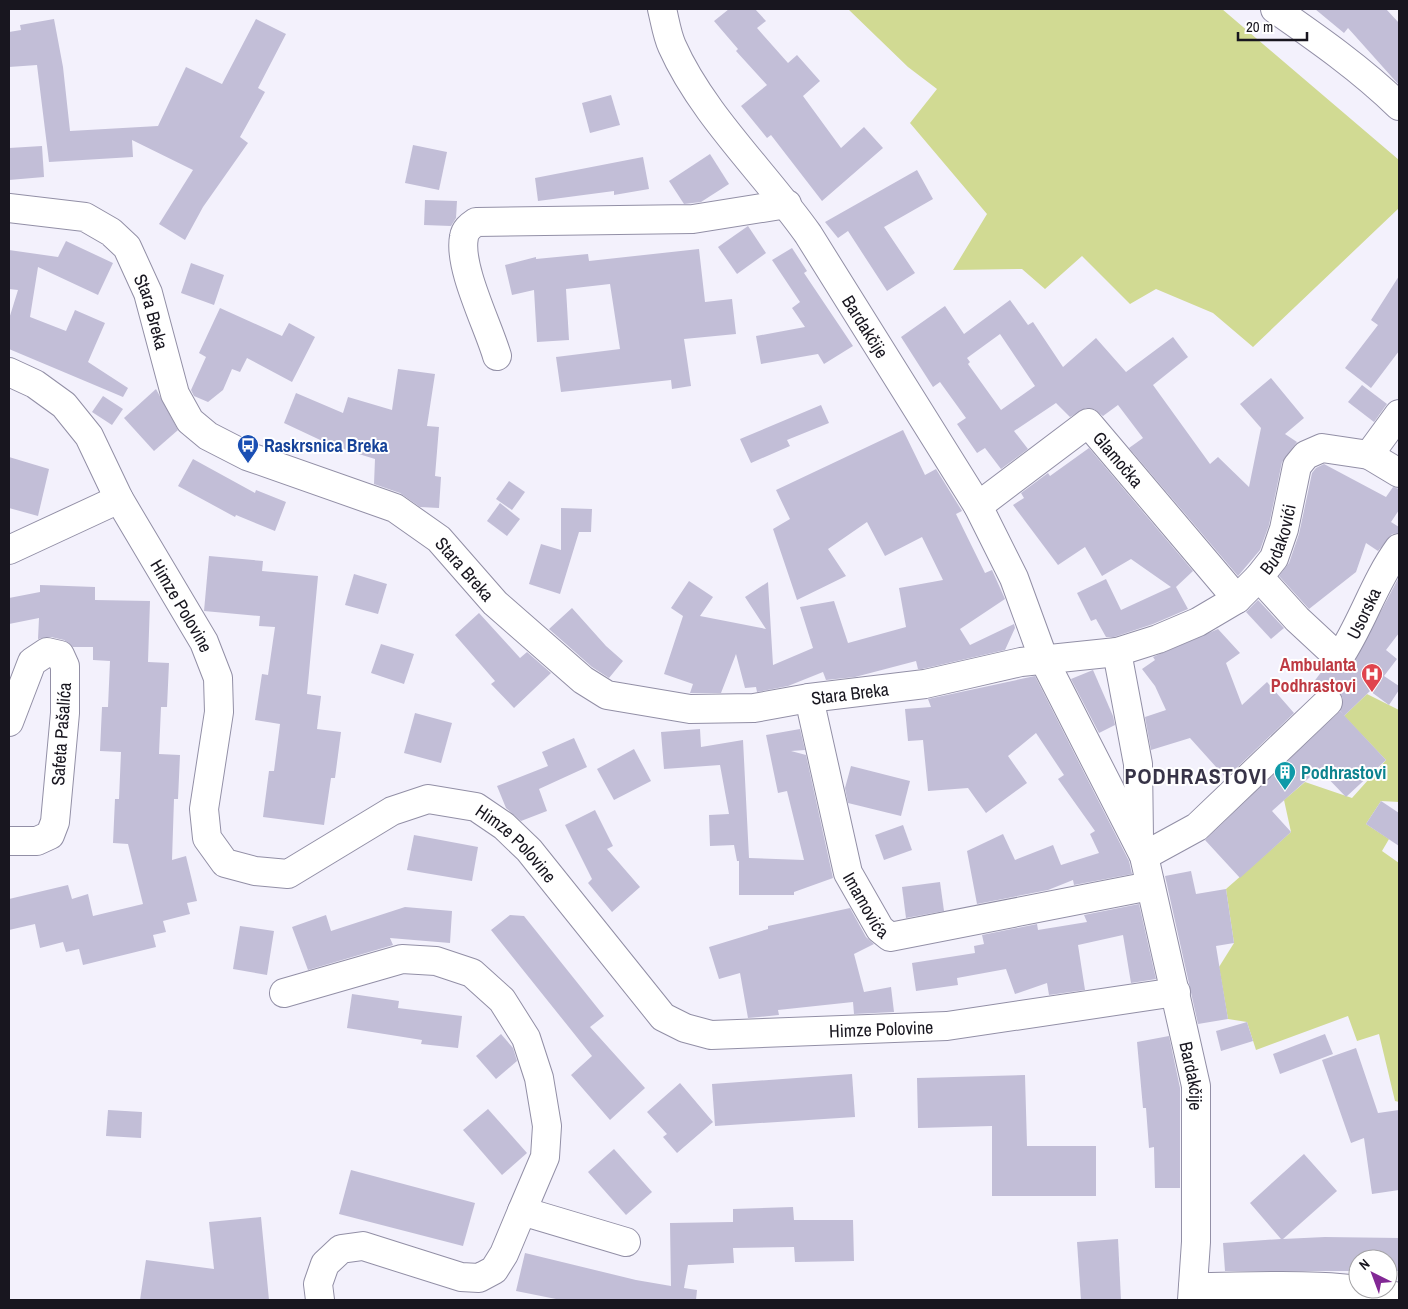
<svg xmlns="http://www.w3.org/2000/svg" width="1408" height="1309" viewBox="0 0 1408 1309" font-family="'Archivo Narrow',sans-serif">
<rect width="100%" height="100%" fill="#f3f1fc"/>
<!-- green -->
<g fill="#d1da93">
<polygon points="848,9 1222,9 1399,160 1399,208 1253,347 1213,313 1156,289 1130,304 1082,256 1045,289 1022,269 953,270 987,214 910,123 937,89 908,67"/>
<polygon points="1367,694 1399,710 1399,802 1381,801 1366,824 1389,839 1382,851 1399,863 1399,1102 1395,1101 1379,1034 1357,1041 1348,1016 1256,1050 1247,1022 1228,1019 1219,967 1234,943 1226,889 1291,832 1284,800 1305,782 1352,798 1386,760 1344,716"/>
</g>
<!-- building -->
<g fill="#c2bed7" fill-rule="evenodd">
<polygon points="729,9 755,9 766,21 757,28 788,63 797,55 820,81 803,96 841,148 864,127 883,148 822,201 771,135 767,138 741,106 767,85 736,51 738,49 714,21"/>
<polygon points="1315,9 1386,9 1399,23 1399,85 1348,28 1344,33"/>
<polygon points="54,19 63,67 70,131 158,126 186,67 222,84 256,19 286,34 258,88 265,92 240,137 248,143 203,207 185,240 159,224 193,170 132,140 133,157 49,162 37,65 9,67 9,32 21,30 20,25"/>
<polygon points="611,95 620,125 590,133 582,103"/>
<polygon points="413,145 447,152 439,190 405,183"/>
<polygon points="42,146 44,177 9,180 9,148"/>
<polygon points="710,154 729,184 701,202 684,204 669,181"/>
<polygon points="643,157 649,189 614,195 614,191 538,201 535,178"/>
<polygon points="917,170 933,199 884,227 915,273 887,291 848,231 838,238 825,222"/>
<polygon points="425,200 457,201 456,218 451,226 424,225"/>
<polygon points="748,226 766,253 737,274 718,247"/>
<polygon points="66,241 113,263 98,295 38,267 30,317 66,331 75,310 105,323 88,362 128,388 123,397 9,349 9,319 18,290 9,289 9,250 58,257"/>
<polygon points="792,248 807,271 804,273 853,346 824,364 818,354 761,364 756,336 805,327 792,308 800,302 772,260"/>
<polygon points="699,249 705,302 732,299 736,334 684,339 691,386 672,389 671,380 561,392 556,357 620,349 610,284 566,289 569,340 537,342 534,290 512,295 505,265 536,257 536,259 588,254 589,261"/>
<polygon points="191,263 224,275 214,305 181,293"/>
<polygon points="1399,276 1399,351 1371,388 1345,368 1378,325 1371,320"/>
<path d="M1010 300 1028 325 1033 322 1063 367 1096 338 1126 372 1173 337 1188 357 1153 385 1210 464 1218 457 1249 487 1261 428 1240 404 1271 378 1304 418 1285 434 1297 442 1282 462 1269 525 1260 550 1238 576 1129 448 1143 438 1118 405 1103 416 1094 409 1086 408 1070 417 1056 403 1014 431 1028 449 1001 469 985 448 977 453 957 424 966 418 940 382 933 387 901 337 945 306 964 334ZM1000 334 1035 386 1001 410 968 364 970 362 967 358Z"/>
<polygon points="220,308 282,336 289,323 315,337 292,382 247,358 240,372 232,369 223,390 208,402 194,396 191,390 206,357 199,353"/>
<polygon points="398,369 435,374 427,426 439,427 435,476 441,477 439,508 420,507 400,493 374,484 375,459 333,446 284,423 296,393 343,413 348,397 392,410"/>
<polygon points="1362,385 1387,404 1374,422 1348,402"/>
<polygon points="156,389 178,430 154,451 124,418"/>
<polygon points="103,396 123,409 112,425 92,412"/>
<polygon points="821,405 829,423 787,440 790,446 751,463 740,439"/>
<polygon points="903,430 925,475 936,469 962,511 956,514 985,573 992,570 1005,599 960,629 970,645 1014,624 1015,628 1005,650 922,669 918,669 916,661 855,677 826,680 823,672 788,686 757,692 756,687 745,688 736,654 721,693 690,693 693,684 664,674 683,616 671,608 689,581 713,597 700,616 766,629 745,597 768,582 773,665 813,648 800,607 834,601 848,643 906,627 899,588 943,580 922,537 885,556 867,522 828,549 846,576 797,600 773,529 790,519 776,490"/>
<polygon points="1089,448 1193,571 1176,587 1188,609 1153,624 1114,637 1106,637 1096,619 1091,621 1077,593 1106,579 1121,610 1171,587 1131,559 1102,576 1085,547 1058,565 1013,505 1024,498 1021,493 1048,473 1050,476"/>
<polygon points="9,457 49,469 38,516 9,508"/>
<polygon points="193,459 255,493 256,490 286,502 275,531 236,515 235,517 178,486"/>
<polygon points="1324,464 1386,497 1393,487 1399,489 1399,510 1391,522 1399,527 1399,533 1392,534 1378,551 1366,543 1356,572 1309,609 1279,576 1289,563 1299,534 1312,473 1316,468"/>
<polygon points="509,481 525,492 512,510 496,499"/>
<polygon points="500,503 520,519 507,536 487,521"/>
<polygon points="561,508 592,509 591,532 579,532 560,594 529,584 541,544 561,550"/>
<polygon points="209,556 263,561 262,571 318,576 307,694 321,696 317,729 341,732 335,778 331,778 324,825 263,817 269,771 274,771 280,724 255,720 262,674 268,675 275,627 259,626 260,616 204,611"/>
<polygon points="354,574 387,584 378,614 345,605"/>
<polygon points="1399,577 1399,633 1386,650 1397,659 1384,676 1399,686 1399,690 1389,705 1370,691 1344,716 1340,711 1343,699 1339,691 1332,687 1320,689 1313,683 1325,667 1337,673 1346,672 1352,666"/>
<polygon points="40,585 95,587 95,600 150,601 148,662 169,663 167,707 161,707 159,754 180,755 178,799 174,799 172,860 186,856 197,901 187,903 190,914 163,921 166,932 153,935 156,947 83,965 79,949 66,952 63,942 40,948 35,924 9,930 9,899 68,885 72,899 88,894 93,916 143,904 128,844 113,843 115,799 119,799 121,752 100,751 102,707 108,707 110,661 93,660 93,647 73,647 64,640 51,637 38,639 39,618 9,624 9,598 40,592"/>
<polygon points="1258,600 1284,628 1271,639 1246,612"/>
<polygon points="572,608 606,646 623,661 609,678 592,667 549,629"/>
<polygon points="479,613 520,658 527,652 551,673 514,708 491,684 495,681 455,635"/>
<polygon points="1218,629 1240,653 1226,663 1242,705 1267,682 1294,713 1226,778 1190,738 1151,750 1145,717 1166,710 1155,686 1142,669 1155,660 1153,657"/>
<polygon points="381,644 414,654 404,684 371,673"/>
<polygon points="1093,670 1113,716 1115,725 1099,733 1071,679"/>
<polygon points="1035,676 1129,861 1132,874 1074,885 1073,880 1048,890 977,904 967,851 1003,834 1015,860 1053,845 1061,865 1099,853 1090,834 1095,831 1058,779 1064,775 1036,733 1008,756 1027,783 986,813 968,788 928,791 923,740 908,741 905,709 931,707 928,699"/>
<polygon points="1340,711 1386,760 1346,797 1319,769 1272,811 1291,832 1240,878 1205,840"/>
<polygon points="415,713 452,723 441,763 404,753"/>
<polygon points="700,729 701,747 743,740 749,858 804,860 787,791 778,793 766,735 800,729 805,750 791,751 806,755 833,878 794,892 794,895 739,895 739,861 737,861 734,845 710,846 709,815 729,814 720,765 664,769 661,732"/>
<polygon points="574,738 587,767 539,789 547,811 521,821 506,808 497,786 548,766 542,752"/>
<polygon points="634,749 651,781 614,800 597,769"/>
<polygon points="851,766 910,781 901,816 848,803 845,788"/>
<polygon points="1381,801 1399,813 1399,846 1366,824"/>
<polygon points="595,810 613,846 607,849 640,887 612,912 588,883 592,879 565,825"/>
<polygon points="903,825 912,850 884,860 875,835"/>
<polygon points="414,835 478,847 472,881 407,870"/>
<polygon points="1191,871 1196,894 1226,889 1234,943 1216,946 1228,1019 1198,1024 1165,876"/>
<polygon points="940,882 944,911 906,918 902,887"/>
<polygon points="1139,904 1156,979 1131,983 1123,935 1078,945 1085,990 1049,995 1047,983 1015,994 1006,969 957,978 958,985 916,991 912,963 975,953 974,946 984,944 982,935 1037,924 1038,930 1087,922 1084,915"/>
<polygon points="405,907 452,911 450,943 390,938 393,945 308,970 292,927 326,915 331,931"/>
<polygon points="850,908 866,937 874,944 854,954 864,992 891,987 894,1012 854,1014 853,1002 778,1010 779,1015 748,1018 740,973 719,979 709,947 768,929 768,926"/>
<polygon points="510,915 524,916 604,1016 590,1027 645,1088 610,1120 571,1075 592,1056 491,930"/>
<polygon points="240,926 274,931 267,975 233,969"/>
<polygon points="352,994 399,1001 398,1008 462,1016 458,1048 421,1044 422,1040 347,1028"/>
<polygon points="1247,1022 1253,1041 1221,1051 1216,1031"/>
<polygon points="501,1034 513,1048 517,1061 496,1079 476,1056"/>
<polygon points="1325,1034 1333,1054 1280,1074 1273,1054"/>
<polygon points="1169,1036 1180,1088 1180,1188 1155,1188 1154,1147 1149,1148 1146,1108 1143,1108 1137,1042"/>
<polygon points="1356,1048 1378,1113 1399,1110 1399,1190 1372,1194 1364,1138 1351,1143 1322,1060"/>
<polygon points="852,1074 855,1117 715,1126 712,1084"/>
<polygon points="1025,1075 1027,1146 1096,1146 1096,1196 992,1196 992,1126 918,1128 917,1078"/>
<polygon points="680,1083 713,1122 677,1153 663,1137 667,1134 647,1112"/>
<polygon points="488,1109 527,1153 502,1175 463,1130"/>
<polygon points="108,1110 142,1112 141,1138 106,1136"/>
<polygon points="614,1149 652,1192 626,1215 588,1172"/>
<polygon points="1304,1154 1337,1191 1283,1239 1325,1237 1399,1238 1399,1271 1388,1271 1388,1259 1358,1259 1358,1271 1225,1271 1223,1243 1281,1239 1250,1203"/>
<polygon points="351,1170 475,1203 463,1246 339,1214"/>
<polygon points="793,1207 794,1220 853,1220 854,1261 795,1262 794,1247 733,1248 734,1263 688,1265 684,1288 697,1290 696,1300 561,1300 516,1291 525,1253 636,1280 671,1286 670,1223 733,1222 733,1209"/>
<polygon points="261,1217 269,1300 140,1300 146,1260 214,1269 209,1222"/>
<polygon points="1118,1239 1121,1300 1081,1300 1077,1242"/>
</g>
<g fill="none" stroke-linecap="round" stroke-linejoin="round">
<!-- minor casing -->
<g stroke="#928fa6" stroke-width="30">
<g id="minor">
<path id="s1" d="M662 9C665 21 667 35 672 46 702 114 765 173 808 234L978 506 1014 578 1044 660 1144 856 1196 1086V1242L1192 1300"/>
<path d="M1275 9C1318 39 1361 69 1399 106"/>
<path id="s2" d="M9 208 85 217 111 232 127 247 148 293 175 394 190 421 208 436 247 456 395 508 439 539 495 603 583 680 607 695 690 709 754 708 809 698 925 684 1021 662 1117 652 1158 639 1198 622 1237 599 1259 577 1274 558 1284 529 1297 466 1306 455 1322 448 1369 455 1399 414"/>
<path d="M497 356C488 325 458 267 464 237 465 230 470 226 476 222L693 219 787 204"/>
<path id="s3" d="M9 372 35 384 64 405 89 436 119 499 204 642 218 678 219 712 204 809 207 838 225 863 255 871 288 874 392 811 428 799 476 807 504 826 529 850 663 1017 685 1028 711 1035 947 1026 1176 992"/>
<polyline points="1369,455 1399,473"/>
<path id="s4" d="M978 506 1088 423 1237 599"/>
<polyline points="9,550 119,499"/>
<path id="s5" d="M1259 577 1297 619 1339 658C1362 624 1374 582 1399 548"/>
<polyline points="1117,652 1138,764 1139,838"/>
<path id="s6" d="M809 698 848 873 880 929 890 937 1150 886"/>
<polyline points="9,722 32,662 47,652 60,655 65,666 65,713 55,822 50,835 37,841 9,841"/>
<polyline points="1144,856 1197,827 1328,702"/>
<polyline points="284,993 402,959 436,961 472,973 502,1000 526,1038 539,1078 547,1126 545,1157 522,1211"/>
<path d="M1193 1287C1259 1287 1335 1281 1399 1297"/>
<polyline points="320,1300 318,1284 325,1264 341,1249 363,1246 461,1277 479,1278 494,1270 504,1254 522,1211 626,1242"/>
</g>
</g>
<!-- minor -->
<use href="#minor" stroke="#fff" stroke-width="28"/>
</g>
<!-- icons -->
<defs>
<g id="bus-pin" transform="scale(1.125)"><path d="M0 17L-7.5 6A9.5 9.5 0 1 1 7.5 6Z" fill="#1a4fb4" stroke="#fff"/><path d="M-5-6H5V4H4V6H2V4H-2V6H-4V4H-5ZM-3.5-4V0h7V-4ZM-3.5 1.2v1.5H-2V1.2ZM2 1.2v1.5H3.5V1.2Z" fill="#fff"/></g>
<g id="hospital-pin" transform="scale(1.125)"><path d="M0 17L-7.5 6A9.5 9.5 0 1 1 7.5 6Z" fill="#e0444e" stroke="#fff"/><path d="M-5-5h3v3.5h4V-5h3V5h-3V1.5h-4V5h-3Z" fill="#fff"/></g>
<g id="building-pin" transform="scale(1.125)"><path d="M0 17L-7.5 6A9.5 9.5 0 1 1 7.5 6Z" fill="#0f9aa8" stroke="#fff"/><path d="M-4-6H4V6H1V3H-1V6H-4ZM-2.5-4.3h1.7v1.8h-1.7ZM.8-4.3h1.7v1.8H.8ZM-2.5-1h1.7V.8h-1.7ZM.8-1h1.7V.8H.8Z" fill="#fff"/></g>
</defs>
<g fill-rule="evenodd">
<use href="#bus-pin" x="248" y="445"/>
<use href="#hospital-pin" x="1372" y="674"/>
<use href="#building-pin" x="1285" y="772"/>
</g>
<g text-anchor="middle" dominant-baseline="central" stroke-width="4" stroke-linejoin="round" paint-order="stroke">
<!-- street labels -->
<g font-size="18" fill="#18161f" stroke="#fff">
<text stroke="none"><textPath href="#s2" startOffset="198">Stara Breka</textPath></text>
<text stroke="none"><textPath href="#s1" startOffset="380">Bardakčije</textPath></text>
<text stroke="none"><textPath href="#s4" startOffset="185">Glamočka</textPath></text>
<text stroke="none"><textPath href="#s2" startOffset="1545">Budakovići</textPath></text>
<text stroke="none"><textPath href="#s2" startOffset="632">Stara Breka</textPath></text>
<text stroke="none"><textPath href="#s3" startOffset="298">Himze Polovine</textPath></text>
<text stroke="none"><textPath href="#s5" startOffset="165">Usorska</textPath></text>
<text stroke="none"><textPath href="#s2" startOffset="1068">Stara Breka</textPath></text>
<text transform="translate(61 734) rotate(-86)">Safeta Pašalića</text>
<text stroke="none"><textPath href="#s3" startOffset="898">Himze Polovine</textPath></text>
<text stroke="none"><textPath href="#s6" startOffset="216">Imamovića</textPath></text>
<text stroke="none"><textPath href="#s3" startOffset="1348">Himze Polovine</textPath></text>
<text stroke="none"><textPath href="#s1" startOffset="1205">Bardakčije</textPath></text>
</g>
<!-- transit labels -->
<g font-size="18" font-weight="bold" fill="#164399" stroke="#fff" text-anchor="start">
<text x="264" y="445">Raskrsnica Breka</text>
</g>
<!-- health labels -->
<g font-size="18" font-weight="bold" fill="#be3a42" stroke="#fff" text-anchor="end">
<text x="1356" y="664">Ambulanta<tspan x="1356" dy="21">Podhrastovi</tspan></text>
</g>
<!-- culture labels -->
<g font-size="18" font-weight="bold" fill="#0d838f" stroke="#fff" text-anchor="start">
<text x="1301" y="772">Podhrastovi</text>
</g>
<!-- district labels -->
<g font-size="22" font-weight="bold" letter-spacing="1" fill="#373347" stroke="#fff">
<text x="1196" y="776">PODHRASTOVI</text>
</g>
</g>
<!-- border -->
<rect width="1408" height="1309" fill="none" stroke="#18161f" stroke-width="20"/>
<!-- north arrow -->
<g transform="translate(1373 1274) rotate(318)"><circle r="24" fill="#ffffff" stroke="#a3a2a5"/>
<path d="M0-4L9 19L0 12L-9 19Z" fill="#822895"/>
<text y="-8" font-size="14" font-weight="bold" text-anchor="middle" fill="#18161f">N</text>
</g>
<!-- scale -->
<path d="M1238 32v8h69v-8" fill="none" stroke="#18161f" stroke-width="2.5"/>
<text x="1246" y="32" font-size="15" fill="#18161f" stroke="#ffffff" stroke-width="4" paint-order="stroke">20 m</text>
</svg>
